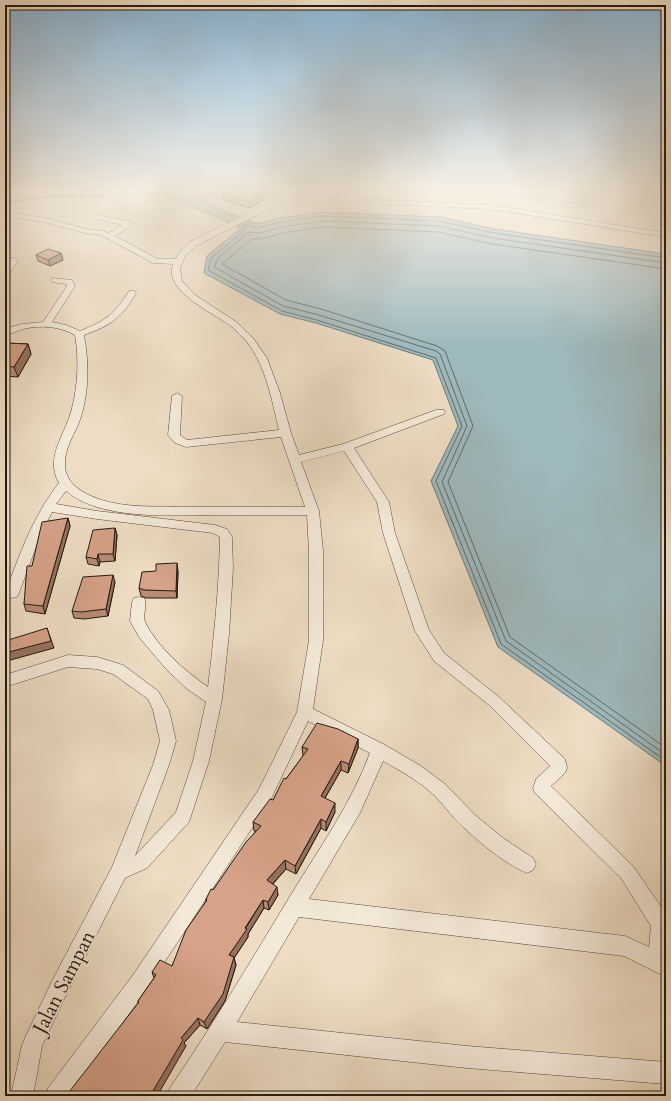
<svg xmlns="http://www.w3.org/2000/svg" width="671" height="1101" viewBox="0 0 671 1101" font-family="Cardo,serif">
<rect width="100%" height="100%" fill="#eeddc4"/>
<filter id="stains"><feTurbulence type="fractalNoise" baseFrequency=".005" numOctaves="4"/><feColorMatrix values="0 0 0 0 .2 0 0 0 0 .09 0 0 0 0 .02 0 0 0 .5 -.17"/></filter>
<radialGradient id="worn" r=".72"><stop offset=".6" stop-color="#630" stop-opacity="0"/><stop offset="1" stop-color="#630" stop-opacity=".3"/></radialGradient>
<!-- water -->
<polygon fill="#9eb9be" stroke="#6c7979" points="136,192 177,192 187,194 210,203 223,211 257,224 280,218 321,212 440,217 494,229 666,254 666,766 498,647 431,481 458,426 433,360 316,323 280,314 204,273 207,256 239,230 238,226 171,198"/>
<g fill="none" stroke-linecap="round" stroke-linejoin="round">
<!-- shore -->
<g stroke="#606a68" stroke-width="1">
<polyline points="666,258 494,233 439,221 321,216 281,222 258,228 244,225 242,233 211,258 208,270 282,311 317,320 436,358 462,426 436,481 501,644 666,761"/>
<polyline points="666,263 493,238 439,226 322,221 282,227 259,233 249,232 219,257 214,267 283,306 319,315 436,351 440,354 467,426 442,482 506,641 666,755"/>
<polyline points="666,269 492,244 438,232 322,227 283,233 260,239 252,239 222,264 286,300 321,309 437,346 445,351 473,426 448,482 510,637 666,748"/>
</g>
<!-- stream -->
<polyline stroke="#6c7979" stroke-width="2.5" points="5,203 51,196 96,196 125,192"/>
<!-- minor casing -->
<g stroke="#554b3e" stroke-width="1">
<g id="minor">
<path d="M238 192H249L283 199 332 195 381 200 490 205 666 233V237L490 209 381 204 332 199 284 203 263 212 196 246 186 255 180 268 182 281 195 295 238 323 253 338 267 358 280 393 291 433 299 455 343 444 436 410H444L445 412 444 414 354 448 389 502 395 533 429 630 444 653 499 697 565 759 567 768 565 773 551 786 633 866 666 914V977L624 956 299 917 237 1022 467 1046 666 1062V1084L467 1068 225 1042 191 1096H167L170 1088C213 1025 252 959 292 893 320 847 351 804 370 753L308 721 271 799 147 989 69 1096H45L48 1088 133 975 259 789 297 712 309 640V551L307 515C276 515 246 515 215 515 170 515 102 521 66 491L56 504 97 511 215 525 227 529 232 537 233 568 229 634 222 699 209 761 189 822 147 868 125 878 67 993 42 1046 33 1096H11L22 1045 25 1038 53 979 112 867 153 765 160 741 153 710 148 699 113 674 97 669 68 667 5 687V675L68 655 97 657 123 665 158 691 169 710 176 741 169 765 135 856 176 812 193 761 206 702 186 688 166 669 139 637 130 621 132 602 134 598 139 597 144 598C148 606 142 615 145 622 159 649 184 670 208 687 214 637 219 588 220 537L213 533 97 519 52 512 40 536 19 593 17 597 12 598 7 597 5 593C20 554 33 516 59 483 44 457 66 434 72 408 78 385 79 359 75 335 59 326 40 325 23 329 16 331 11 334 5 336V329L22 324 43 322 67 286 66 284 52 282 51 280 52 278 72 280 75 286 52 322 66 325 80 331C106 321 114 314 129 291H135L136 293C123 317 110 326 84 335 89 362 89 391 81 417 76 433 64 447 65 465 65 485 86 495 102 500 127 508 155 506 181 507 222 507 264 507 305 507L281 437 186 447 175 443 168 435 172 396 177 393 182 396 180 435 187 440 279 430C272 401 266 366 247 342 242 337 237 331 232 327 216 314 162 291 173 264L153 263 101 235 85 233 45 222 5 216V212L46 218 86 229 103 231 109 233 122 225 92 218V214H95L131 222V226L115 236 158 259H176L179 252 190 242 257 208 275 202 238 194ZM344 451 377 502 383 533 415 631 434 661 489 705 550 766 536 779 533 788 535 793 621 878 651 926 649 947 625 936 309 899 360 813 383 761C401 771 419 781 434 795 444 805 452 817 463 827 480 843 505 864 527 873L533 870 536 864 533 858 503 838 475 815 445 784 421 766 385 745 313 709 323 640V551L319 511 301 462Z"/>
<polygon points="499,192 580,204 584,206 580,208 502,195 499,195"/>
<polygon points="11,258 14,258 18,260 8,276 5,277 5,267"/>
</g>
</g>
<!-- minor -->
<use href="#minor" fill="#f4e9d9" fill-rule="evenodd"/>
</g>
<!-- wall -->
<g fill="#b88b75" stroke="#221a11">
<polygon points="252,192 281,192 274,196"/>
<polygon points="661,192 666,192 666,223 665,223"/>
<polygon points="222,193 263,195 263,201 249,208 222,199"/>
<polygon points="61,253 63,260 50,266 38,261 36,255"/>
<polygon points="5,343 28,344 31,354 18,377 5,376"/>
<polygon points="68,518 70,526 45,614 26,611 24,604 32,566"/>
<polygon points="115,528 117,535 115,561 100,562 99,566 88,564 86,557"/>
<polygon points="156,571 178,571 177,598 146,598 141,596 139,588"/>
<polygon points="115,582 108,616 84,619 74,618 72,611"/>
<polygon points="358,739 358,748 348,773 341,770 325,798 335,812 326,831 321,828 296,874 286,869 273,884 278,895 269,910 264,908 248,934 248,937 234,958 236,965 225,1001 207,1029 200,1025 184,1043 186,1046 138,1003 138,1001 154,978 152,972 172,966 206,901 206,899 213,890 256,831 254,831 253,822 273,800 286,779 303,756 302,747"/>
</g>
<!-- shaded-wall -->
<g fill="#96715f" stroke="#221a11">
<polygon points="274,192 281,192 274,196"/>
<polygon points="263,195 263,201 249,208 249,202"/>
<polygon points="61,253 63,260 50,266 48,260"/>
<polygon points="28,344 31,354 18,377 14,367"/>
<polygon points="68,518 70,526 45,614 43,606"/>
<polygon points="115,528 117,535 115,561 113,554"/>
<polygon points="5,547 8,555 5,558"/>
<polygon points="98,554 100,562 99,566 97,559"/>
<polygon points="177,563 178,571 177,598 176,591"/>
<polygon points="113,575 115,582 108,616 106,609"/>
<polygon points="47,628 54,648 7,661 5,655 5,653"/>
<polygon points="358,739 358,748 348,773 349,764"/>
<polygon points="341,761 341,770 321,805 321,796"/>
<polygon points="335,803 335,812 326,831 326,822"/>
<polygon points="321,819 321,828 296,874 295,866"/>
<polygon points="285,860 286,869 268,889 267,880"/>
<polygon points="277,887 278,895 269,910 268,902"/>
<polygon points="263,900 264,908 248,934 248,937 234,958 236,965 225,1001 207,1029 204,1022 229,955"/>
<polygon points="198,1018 200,1025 184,1043 186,1046 157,1096 150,1096 181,1038"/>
</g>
<!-- building -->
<g fill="#d6a288" stroke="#221a11">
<polygon points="225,192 246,192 263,195 249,202 222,193"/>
<polygon points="664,192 666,192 666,206"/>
<polygon points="48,249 61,253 48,260 36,255"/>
<polygon points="5,343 28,344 14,367 5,366"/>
<polygon points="68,518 43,606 24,604 27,566 32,566 42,522"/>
<polygon points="115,528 113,554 98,554 97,559 86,557 93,530"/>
<polygon points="177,563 176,591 144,590 139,588 142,572 156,571 156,564"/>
<polygon points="113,575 106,609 81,612 72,611 83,577"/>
<polygon points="47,628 51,641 5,653 5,641"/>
<polygon points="317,723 338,729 358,739 349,764 341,761 321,796 335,803 326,822 321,819 295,866 285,860 267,880 277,887 268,902 263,900 245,928 247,929 229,955 234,957 223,994 204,1022 198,1018 181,1038 183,1040 150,1096 66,1096 139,1002 138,1001 156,975 152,972 160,960 172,966 186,930 207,900 206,899 211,889 213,890 246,842 261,826 253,822 270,799 273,800 284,778 286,779 308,749 302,747"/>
</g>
<!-- sky -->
<linearGradient id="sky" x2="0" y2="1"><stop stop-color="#8ab6d7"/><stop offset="0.55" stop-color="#f7f0e4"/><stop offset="1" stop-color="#f7f0e4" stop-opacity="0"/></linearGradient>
<rect width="671" height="346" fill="url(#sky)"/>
<g text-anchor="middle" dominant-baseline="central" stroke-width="3.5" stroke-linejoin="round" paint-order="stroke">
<!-- near-street labels -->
<g font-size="20" fill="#221a11" stroke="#f4e9d9">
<text transform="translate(64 982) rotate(-63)">Jalan Sampan</text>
</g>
</g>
<!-- margin -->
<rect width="671" height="1101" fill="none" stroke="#eeddc4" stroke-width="20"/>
<rect x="6" y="6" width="659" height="1089" fill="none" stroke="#221a11" stroke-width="2"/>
<rect x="10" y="10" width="651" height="1081" fill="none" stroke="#221a11"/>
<rect width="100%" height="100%" filter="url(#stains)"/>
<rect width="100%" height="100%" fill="url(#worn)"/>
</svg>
